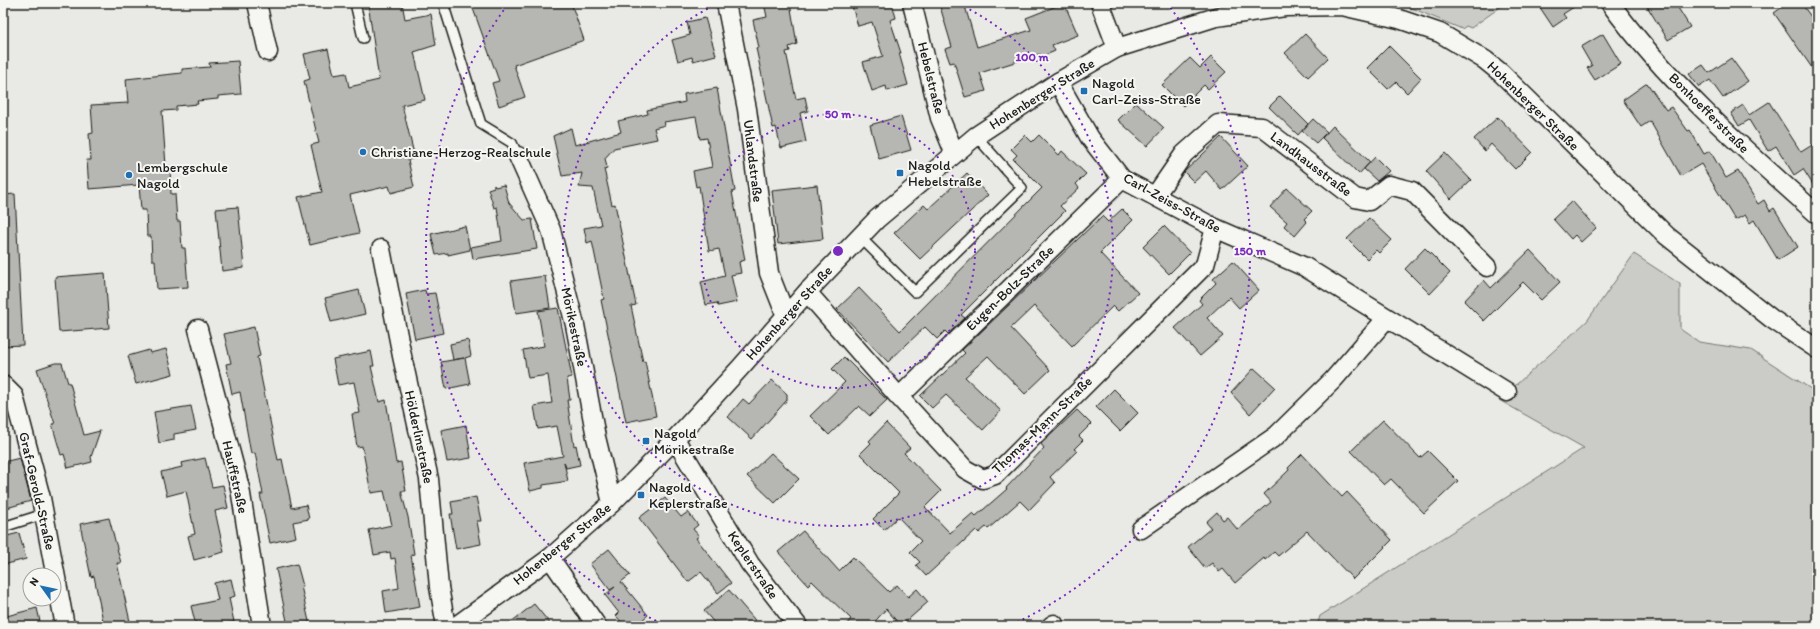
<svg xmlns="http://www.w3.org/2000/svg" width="1820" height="629" viewBox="0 0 1820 629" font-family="Itim,sans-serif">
<rect width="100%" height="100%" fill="#e9e9e5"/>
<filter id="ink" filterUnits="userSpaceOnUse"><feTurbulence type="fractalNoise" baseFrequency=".025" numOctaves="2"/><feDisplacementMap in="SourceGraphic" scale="8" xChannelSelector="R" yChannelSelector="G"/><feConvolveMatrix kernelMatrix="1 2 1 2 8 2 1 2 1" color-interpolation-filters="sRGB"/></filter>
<g filter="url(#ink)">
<!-- green -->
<g fill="#cbcbc7" stroke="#747472">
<polygon points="1392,3 1506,3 1471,28 1466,26 1462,29 1414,9"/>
<polygon points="1634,254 1680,284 1680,329 1699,342 1751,350 1817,393 1817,626 1317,626 1320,616 1584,448 1499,400 1587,321"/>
</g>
<!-- building -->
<g fill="#b6b6b3" stroke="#1c1c1c">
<polygon points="368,3 402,3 405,19 431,14 436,45 414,52 425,100 402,105 415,158 408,160 414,187 391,193 389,186 350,195 359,233 310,245 298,197 322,192 311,145 319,143 304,81 310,79 304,54 328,49 334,75 346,73 349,87 379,80"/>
<polygon points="471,3 571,3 584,40 514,65 525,97 499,106 492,83 499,81"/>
<polygon points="764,3 790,3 797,44 789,47 790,51 786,52 796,99 805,97 808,111 800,113 806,142 781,148 776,127 773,128 756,48 759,48 753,20 767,17"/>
<polygon points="851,3 892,3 896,18 890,20 901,53 899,53 908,85 887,91 886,86 872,91 863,62 883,56 872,22 858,26"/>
<polygon points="939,3 964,3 977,47 1031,30 1026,18 1064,3 1078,35 1052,45 1055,51 1041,57 1040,54 980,73 986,91 965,97 954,62 950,63 945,49 952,47"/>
<polygon points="1537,3 1580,3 1563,14 1566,18 1553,27"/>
<polygon points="1645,3 1675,3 1690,27 1668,40"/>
<polygon points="1788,3 1801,3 1817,25 1817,75 1774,13"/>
<polygon points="705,18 716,55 693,61 692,57 678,61 672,40 690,35 687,22"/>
<polygon points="1305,34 1328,58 1308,77 1285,53"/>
<polygon points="1603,34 1621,64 1595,80 1587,68 1592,66 1581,47"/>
<polygon points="1389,46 1421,78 1407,93 1396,82 1388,89 1367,68"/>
<polygon points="1211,57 1226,72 1208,89 1204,85 1183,106 1162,85 1190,58 1200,68"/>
<polygon points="1731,58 1748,81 1723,98 1710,80 1699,87 1689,74 1703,65 1709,73"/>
<polygon points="238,61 241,94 218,96 218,99 197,101 198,104 176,106 176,110 162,111 166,166 170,166 171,194 175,194 177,221 180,221 182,248 185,248 188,287 157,289 155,260 152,260 151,236 147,236 146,210 141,210 139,185 89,189 87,160 91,160 89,134 93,133 91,105 128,103 126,79 182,73 182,69 210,67 209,63"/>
<polygon points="1647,83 1666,110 1671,107 1688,131 1690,130 1704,154 1710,151 1726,178 1738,171 1758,204 1764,200 1770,211 1774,208 1798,247 1778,260 1754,220 1750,223 1745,215 1735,220 1701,164 1681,176 1650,121 1641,127 1623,100"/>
<polygon points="717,88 735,191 732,192 745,260 739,262 741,273 731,275 737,302 718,306 717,303 706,305 701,282 725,276 719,249 709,251 699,186 696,187 693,171 712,167 707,138 700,139 696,117 664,122 665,125 654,128 657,139 614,148 605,158 607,168 604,169 612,205 615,204 636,305 631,306 643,362 645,361 656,416 626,422 601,300 604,299 592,241 587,243 584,228 601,225 593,188 579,187 582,173 562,176 553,136 571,128 575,145 621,132 618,121 648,114 647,110 685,102 684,94"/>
<polygon points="1280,96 1308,124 1298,135 1269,107"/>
<polygon points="1136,102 1164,128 1147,146 1118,120"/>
<polygon points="1769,102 1801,152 1817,142 1817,191 1803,169 1794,175 1776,146 1768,151 1749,120 1739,126 1731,113 1743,105 1749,115"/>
<polygon points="901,116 911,150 879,159 870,125"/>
<polygon points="1498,117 1532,152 1515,169 1491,144 1485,151 1474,139"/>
<polygon points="1313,119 1327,132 1316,143 1302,131"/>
<polygon points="1333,126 1370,162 1359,174 1322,138"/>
<polygon points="1025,135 1032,142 1039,135 1059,155 1062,151 1086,174 1076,184 1079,188 1060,206 1065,211 961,315 965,318 948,334 945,331 937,339 925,327 888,362 837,309 859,288 900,331 1042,188 1013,159 1017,155 1011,149"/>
<polygon points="1221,137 1248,166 1222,190 1206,171 1194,182 1184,172"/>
<polygon points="1445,153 1471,180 1451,199 1426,171"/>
<polygon points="1375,157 1389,171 1377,181 1364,169"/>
<polygon points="967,173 988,195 920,259 894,233 924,205 928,209"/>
<polygon points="494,185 495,187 504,185 509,203 524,220 532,219 537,249 473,259 471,247 502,241 497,207 494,208 488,189 494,187"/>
<polygon points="817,185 823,239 778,244 772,190"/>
<polygon points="1287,188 1312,211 1304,219 1307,222 1295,236 1284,226 1287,222 1270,207"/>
<polygon points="15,194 23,345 3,346 3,195"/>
<polygon points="1572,201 1596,228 1581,242 1575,235 1571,239 1553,219"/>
<polygon points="238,207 244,268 222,271 216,209"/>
<polygon points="1122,209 1133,220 1100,253 1138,293 1118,311 1113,306 1072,346 1034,306 1011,328 1050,370 1025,394 988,356 965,377 1001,411 983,430 946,395 932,408 920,396 965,353 962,350 1102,216 1108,222"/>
<polygon points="1369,218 1392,240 1379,253 1376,250 1367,259 1347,239"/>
<polygon points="465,226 470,250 448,255 448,253 436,255 431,234"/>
<polygon points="1164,226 1190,253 1169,274 1143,247"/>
<polygon points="1425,248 1450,273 1430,294 1405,269"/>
<polygon points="1530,250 1560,282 1541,300 1523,282 1484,321 1464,301 1484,280 1491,288"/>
<polygon points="1233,261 1259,290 1239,308 1229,297 1207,318 1223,336 1200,356 1175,328 1202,304 1199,300 1216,283 1213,279"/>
<polygon points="105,273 109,328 59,332 55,277"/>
<polygon points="545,276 550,308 516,313 511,281"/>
<polygon points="359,290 365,314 331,322 325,298"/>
<polygon points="425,290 426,294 435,293 443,333 415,339 406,294"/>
<polygon points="558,308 572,377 567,378 570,400 567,400 574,446 576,445 580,465 566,468 564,462 568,481 543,485 543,488 530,491 524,463 563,456 557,426 538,429 534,406 552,403 548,375 528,378 523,350 544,346 538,311"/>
<polygon points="254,327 260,356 257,357 278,460 282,459 292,508 306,505 309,519 293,522 296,537 270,543 260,494 263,494 255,453 251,454 240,392 232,394 226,364 231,363 224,334"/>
<polygon points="468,340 471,356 465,358 470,384 446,389 441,362 464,358 453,360 450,344"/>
<polygon points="166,349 173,374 136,384 128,356 149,350 150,353"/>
<polygon points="371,351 374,366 371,366 379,402 386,400 396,463 401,462 406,491 401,491 408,517 414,554 411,555 420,607 386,613 383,591 399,588 395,558 391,559 390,552 374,555 369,530 392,525 384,491 371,493 362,446 357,447 352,414 360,413 354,382 338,385 333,359"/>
<polygon points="844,357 887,400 870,416 859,406 829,435 810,416 845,382 832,369"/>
<polygon points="55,363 62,363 68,383 70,383 84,435 100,431 91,457 92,462 68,468 64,454 61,455 52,424 55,424 37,369"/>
<polygon points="1254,368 1275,387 1250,414 1231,393"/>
<polygon points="772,380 787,394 787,400 752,439 728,417 743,399 749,404"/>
<polygon points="1114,389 1138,413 1120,431 1096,407"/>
<polygon points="191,406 196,430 174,434 174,440 159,443 154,412"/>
<polygon points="1077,410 1091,424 1079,436 1083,440 1074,449 1077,451 1050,477 1055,483 1029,510 1020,501 988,529 986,527 979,533 976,530 926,576 916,565 920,562 910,552 921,541 898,517 884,530 873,519 899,493 860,454 871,443 869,441 886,423 910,448 904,453 941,491 925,507 950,533 973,513 976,516 1007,489 1006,488 1044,448 1041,444"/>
<polygon points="1383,420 1420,458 1428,451 1458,481 1424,513 1391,479 1384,485 1351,451"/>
<polygon points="466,425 471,458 447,462 441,430"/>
<polygon points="771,453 799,479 775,503 747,476"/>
<polygon points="1302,454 1342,497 1347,492 1392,540 1353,579 1307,531 1278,556 1274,552 1265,560 1264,558 1235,583 1223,569 1219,572 1212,563 1205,568 1188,547 1211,528 1206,522 1217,512 1223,520 1227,517 1238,530 1271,502 1264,494 1289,470 1288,468"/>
<polygon points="20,458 31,501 3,509 3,462"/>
<polygon points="205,458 212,487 223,485 228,508 215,511 224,552 194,560 188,536 195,534 186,491 167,496 161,472 182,467 181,463"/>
<polygon points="476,497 481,521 477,521 481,544 456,549 450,514 453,514 451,502"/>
<polygon points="665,498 681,517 688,512 698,525 693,529 699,536 696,538 731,583 718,593 701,572 688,582 639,518"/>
<polygon points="109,518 121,563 117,563 131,626 104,626 94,576 91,577 80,524"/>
<polygon points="803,531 839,571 853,557 889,592 897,585 908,597 917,589 928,602 901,626 886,609 871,626 845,626 851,619 812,581 808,585 778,552"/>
<polygon points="19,533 26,559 3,565 3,537"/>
<polygon points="609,549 630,575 621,582 648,615 635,626 625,626 616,616 619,613 605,595 615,587 610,590 590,564"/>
<polygon points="297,564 303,586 301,586 310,626 288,626 276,569"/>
<polygon points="231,579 235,596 229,598 234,622 216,626 196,626 191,606 218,600 214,583"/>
<polygon points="729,590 760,626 717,626 704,611"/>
<polygon points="534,604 552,626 506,626"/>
<polygon points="37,608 41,626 3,626 3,617"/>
</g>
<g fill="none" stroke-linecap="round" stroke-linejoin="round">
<!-- service casing -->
<g stroke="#1c1c1c" stroke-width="12">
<g id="service">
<polyline points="355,3 363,38"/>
<polyline points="443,3 481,124 512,143 518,156"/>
<polyline points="859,236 915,292 1022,188 976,136"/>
<polyline points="3,527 44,514"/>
</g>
</g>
<!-- minor casing -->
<g stroke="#1c1c1c" stroke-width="21">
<g id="minor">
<polyline points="257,3 268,52"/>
<polyline points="726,3 747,109 769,273 786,316"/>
<polyline points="912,3 940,118 954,152"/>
<polyline points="1100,3 1117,48"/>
<path d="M1610 3C1668 83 1744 149 1817 214"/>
<polyline points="1058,82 1090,138 1122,179 1215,228 1305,267 1507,392"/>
<polyline points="518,156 551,230 575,325 596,437 612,503"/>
<polyline points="1155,196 1184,154 1218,124 1262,127 1355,198 1369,201 1389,185 1412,191 1487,267"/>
<polyline points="381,249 402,356 429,479 439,587 446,626"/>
<polyline points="807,292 899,397 965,469 983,479 995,475 1205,265 1215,228"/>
<polyline points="198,329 240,488 262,626"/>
<polyline points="3,385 14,396 41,498 65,626"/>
<polyline points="899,397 1122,179"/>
<polyline points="675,439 750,564 798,626"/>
<polyline points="1141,529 1276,436 1333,380 1386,319"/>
<polyline points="550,558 597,626"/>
<polyline points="456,626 550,558 612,503 675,439 740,368 807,292 877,219 976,136 1058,82 1117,48 1216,17 1285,7 1342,6 1399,19 1440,33 1485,60 1501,73 1667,236 1772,319 1817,349"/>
<polyline points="1051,626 1054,624"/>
</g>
</g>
<!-- service -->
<use href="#service" stroke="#f6f6f2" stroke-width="9"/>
<!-- minor -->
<use href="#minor" stroke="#f6f6f2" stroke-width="18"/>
</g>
</g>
<!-- distance rings -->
<g fill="none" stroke="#7b2cbf" stroke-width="2" stroke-dasharray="2 4">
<circle cx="838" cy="251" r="137"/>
<path d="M959 4A275 275 0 1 1 717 4"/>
<path d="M667 626A412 412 0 0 1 509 3M1167 3A412 412 0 0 1 1009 626"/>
</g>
<!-- markers -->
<g fill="#1f6fb2" stroke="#f6f6f2" stroke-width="1.5">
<rect x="1080" y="87" width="8" height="8" rx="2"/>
<circle cx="363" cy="152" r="4"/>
<rect x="896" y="169" width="8" height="8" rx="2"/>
<circle cx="129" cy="175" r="4"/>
<rect x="642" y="437" width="8" height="8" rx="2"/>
<rect x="637" y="491" width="8" height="8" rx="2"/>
</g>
<g text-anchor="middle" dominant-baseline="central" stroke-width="4" stroke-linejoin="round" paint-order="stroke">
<!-- street labels -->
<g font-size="14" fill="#1c1c1c" stroke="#f6f6f2">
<text transform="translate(931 78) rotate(76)">Hebelstraße</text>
<text transform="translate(1042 94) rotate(-32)">Hohenberger Straße</text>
<text transform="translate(1533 106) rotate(44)">Hohenberger Straße</text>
<text transform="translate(1709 113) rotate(45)">Bonhoefferstraße</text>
<text transform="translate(753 161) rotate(83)">Uhlandstraße</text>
<text transform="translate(1311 164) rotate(37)">Landhausstraße</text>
<text transform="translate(1172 203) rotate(29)">Carl-Zeiss-Straße</text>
<text transform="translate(1010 288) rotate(-44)">Eugen-Bolz-Straße</text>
<text transform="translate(789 313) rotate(-48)">Hohenberger Straße</text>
<text transform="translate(574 327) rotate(78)">Mörikestraße</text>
<text transform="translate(1042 425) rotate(-44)">Thomas-Mann-Straße</text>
<text transform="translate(419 437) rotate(78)">Hölderlinstraße</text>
<text transform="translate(235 477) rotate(77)">Hauffstraße</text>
<text transform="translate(37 491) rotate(77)">Graf-Gerold-Straße</text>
<text transform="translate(562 544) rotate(-39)">Hohenberger Straße</text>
<text transform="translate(753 565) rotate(56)">Keplerstraße</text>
</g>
<!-- poi labels -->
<g font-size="14" fill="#1c1c1c" stroke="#f6f6f2" text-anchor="start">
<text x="1092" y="83">Nagold<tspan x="1092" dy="16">Carl-Zeiss-Straße</tspan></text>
<text x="371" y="152">Christiane-Herzog-Realschule</text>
<text x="908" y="165">Nagold<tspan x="908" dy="16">Hebelstraße</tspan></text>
<text x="137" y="167">Lembergschule<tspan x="137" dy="16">Nagold</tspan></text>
<text x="654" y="433">Nagold<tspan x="654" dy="16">Mörikestraße</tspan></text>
<text x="649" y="487">Nagold<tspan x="649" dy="16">Keplerstraße</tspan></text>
</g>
</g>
<circle cx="838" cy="251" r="6" fill="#7b2cbf" stroke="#f6f6f2" stroke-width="2"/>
<g font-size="12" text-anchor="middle" font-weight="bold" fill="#7b2cbf" stroke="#f6f6f2" stroke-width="4" stroke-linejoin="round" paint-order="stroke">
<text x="1032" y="61">100 m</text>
<text x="838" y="118">50 m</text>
<text x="1250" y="255">150 m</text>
</g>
<!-- margin -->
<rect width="1820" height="629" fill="none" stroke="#f6f6f2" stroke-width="16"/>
<rect x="8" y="8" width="1804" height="613" fill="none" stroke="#1c1c1c" stroke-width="1.5" filter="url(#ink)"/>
<!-- north arrow -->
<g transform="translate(42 587) rotate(303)"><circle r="19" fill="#f6f6f2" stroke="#9f9f9c"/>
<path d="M0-3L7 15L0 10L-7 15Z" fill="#1f6fb2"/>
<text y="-6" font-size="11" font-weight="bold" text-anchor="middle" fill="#1c1c1c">N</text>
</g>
</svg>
